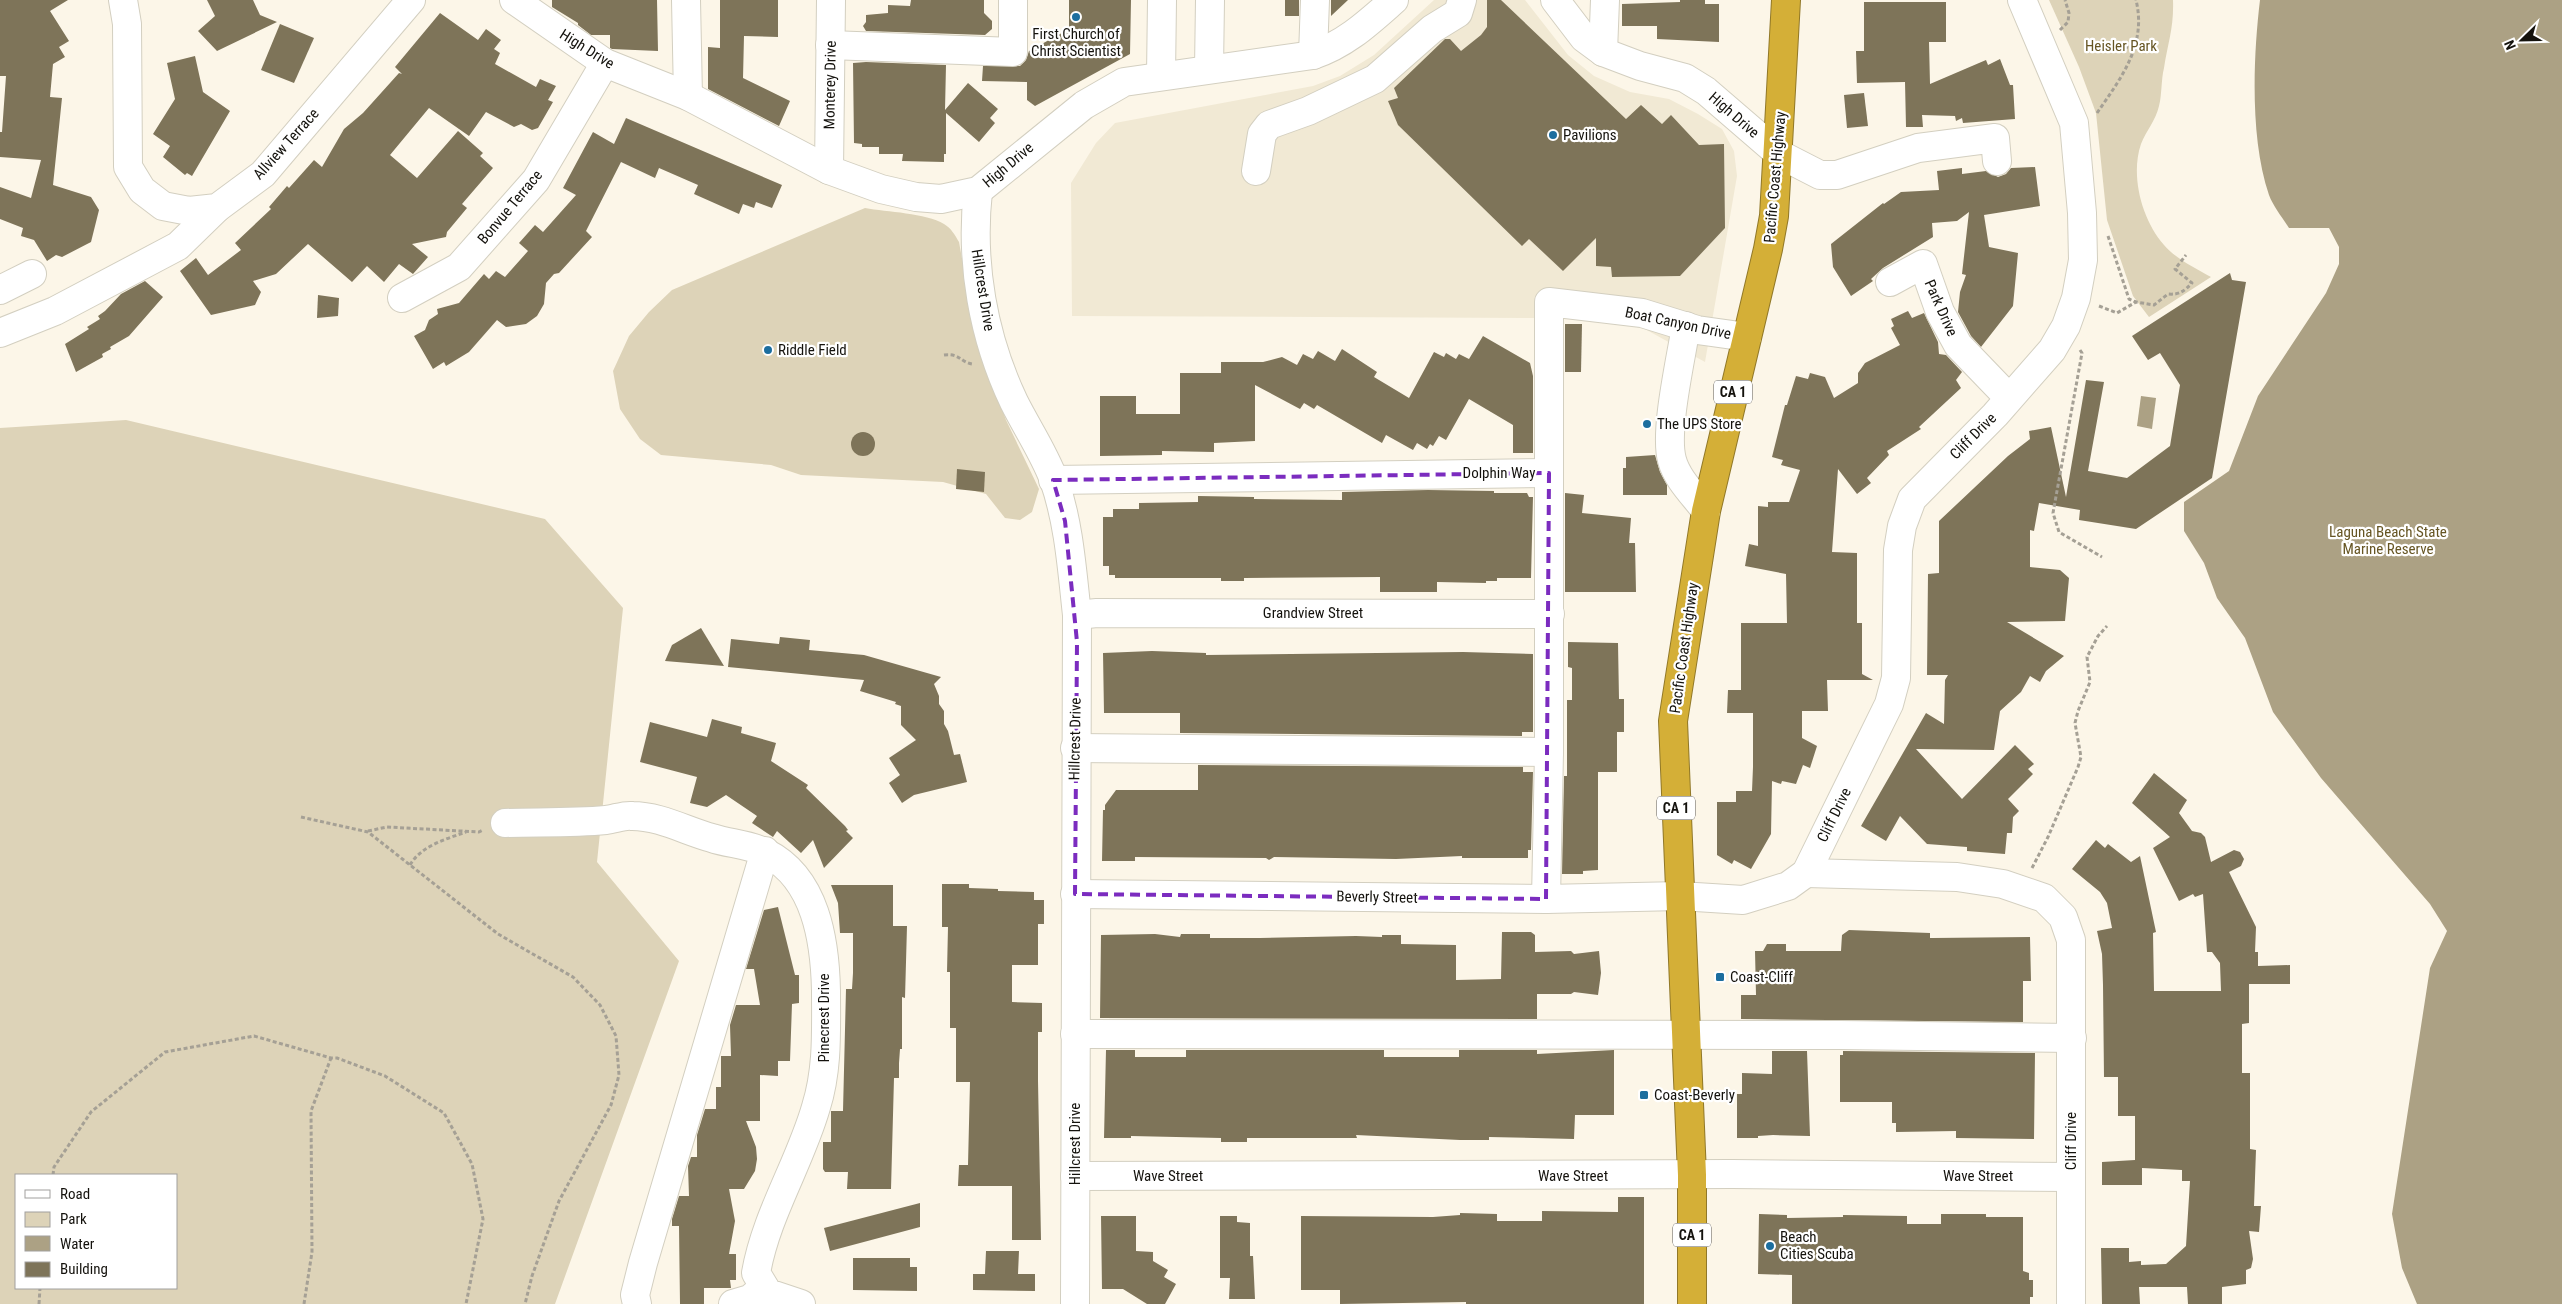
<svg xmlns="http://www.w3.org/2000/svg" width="2562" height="1304" viewBox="0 0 2562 1304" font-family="'Roboto Condensed',sans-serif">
<rect width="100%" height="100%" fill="#fcf6e8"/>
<!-- built -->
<polygon fill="#f1e9d4" points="1434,0 1525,0 1568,55 1594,76 1630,92 1669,99 1698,114 1722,129 1734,151 1737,176 1705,362 1643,328 1605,314 1536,318 1072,316 1071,183 1096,143 1115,123 1313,86 1340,76 1374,55"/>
<!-- green -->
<g fill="#ddd3b8" fill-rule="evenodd">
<path d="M2049 0H2173C2174 28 2168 42 2164 68 2161 80 2162 94 2159 106 2156 120 2146 131 2141 144 2130 176 2142 220 2164 245 2176 259 2195 268 2211 277L2149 317 2133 296 2107 220 2096 113 2079 67Z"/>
<path d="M865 208C887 212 926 213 944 224 951 228 955 235 959 242L977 341 1006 420 1039 489 1032 512 1020 520 1005 518 986 494 943 482 801 475 771 465 661 455 640 439 620 409 613 371 629 336 649 312 672 290Z"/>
<path d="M126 420 545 519 623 608 597 862 679 961 555 1304H0V428ZM16 1175H176V1288H16Z"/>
</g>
<!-- water -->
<g fill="#aca184">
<path d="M2260 0H2562V1304H2417L2402 1268 2392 1214 2430 968 2447 931 2430 904 2321 778 2273 712 2245 638 2217 598 2204 563 2184 531V502L2229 471 2258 396 2326 293 2339 264V247L2329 228H2289C2282 217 2273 206 2269 195 2250 140 2253 58 2260 0Z"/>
<polygon points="2141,396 2156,398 2152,429 2137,426"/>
</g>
<!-- building -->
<g fill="#7e7459">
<polygon points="0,0 68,0 50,11 69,41 59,47 65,57 53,64 50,97 62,98 53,185 91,197 99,210 91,242 62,257 56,255 47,261 34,240 21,236 23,228 0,219 0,187 31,198 41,160 0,157 0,132 2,132 6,76 0,76"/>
<polygon points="207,0 253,0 260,15 277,22 217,51 198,31 215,16"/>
<polygon points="552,0 657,0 658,51 612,49 610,48 610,35 591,35 578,25 578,23 552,7"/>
<polygon points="720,0 778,0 778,37 744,36 743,78 790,101 779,126 708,89 708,47 720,48"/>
<polygon points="911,0 984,0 984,13 992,21 992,29 985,35 866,31 863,26 866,22 866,15 888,13 888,5 910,6"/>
<polygon points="1069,0 1131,0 1130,54 1035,106 1027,100 1027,82 982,81 983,66 1020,66 1026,60 1029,51 1069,29"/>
<rect x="1285" y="0" width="14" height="16"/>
<polygon points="1331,0 1348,0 1331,16"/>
<polygon points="1487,0 1501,0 1626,119 1641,105 1662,124 1671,115 1699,145 1724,144 1725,228 1680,276 1612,277 1611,267 1596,266 1596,238 1563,271 1529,239 1522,246 1398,125 1388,101 1398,98 1394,88 1445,39 1450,39 1461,51 1481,35 1487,27"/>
<polygon points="1680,0 1705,0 1705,4 1719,4 1719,42 1657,39 1657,26 1622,26 1622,4 1680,2"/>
<polygon points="1864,2 1946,2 1946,42 1929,42 1930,84 1986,60 1988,65 2000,59 2010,85 2013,85 2015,119 1963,123 1962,118 1956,121 1955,116 1922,115 1923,127 1906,127 1905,82 1857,83 1856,51 1864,51"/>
<polygon points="440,13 478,40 486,29 501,40 494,49 500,53 495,64 536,87 540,79 556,86 548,100 553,102 538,128 532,130 521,124 514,127 486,112 469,136 429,108 390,155 417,178 458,131 483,153 480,156 493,168 462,204 467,208 447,232 446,237 412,244 428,257 413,274 399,264 384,282 367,266 352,282 308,244 276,274 253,281 261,292 255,305 211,315 180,271 196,258 208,275 241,250 235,243 271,209 269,207 287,186 289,188 314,160 322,167 344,129 363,113 399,73 402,74 395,67"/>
<polygon points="280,24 314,38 294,83 261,70"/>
<polygon points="195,56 203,92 230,111 192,176 187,173 185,175 163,157 170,146 153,134 175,99 167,63"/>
<polygon points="866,62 946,65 945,110 968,83 998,109 990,118 995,123 979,142 946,113 946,154 944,154 944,162 902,161 903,154 879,154 879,147 862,147 862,144 854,143 853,63"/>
<polygon points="1864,93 1868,126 1847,128 1844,95"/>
<polygon points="626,118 782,185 772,208 756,202 754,208 743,204 739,214 694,194 698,185 659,168 655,178 621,162 586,231 592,237 559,273 554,274 546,283 544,304 537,316 526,324 506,327 497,320 469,352 446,366 444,362 433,369 414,336 425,330 429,320 438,314 437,309 459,303 484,274 489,279 496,271 505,277 528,251 519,243 535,225 543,232 576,195 563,188 593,132 614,144"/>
<polygon points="2035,167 2040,206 1984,215 1989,247 2018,253 2013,306 1981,347 1971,336 1958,312 1960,292 1966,275 1962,274 1969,212 1957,221 1932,223 1933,237 1883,268 1871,279 1873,281 1851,296 1833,267 1831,244 1883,203 1884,204 1901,192 1939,190 1937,171 1962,168 1962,174 1986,171 1998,177 2006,174 2011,168"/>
<polygon points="2230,273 2232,280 2246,282 2212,478 2136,529 2079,520 2080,510 2039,503 2034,531 2030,530 2030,567 2060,570 2069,578 2065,621 2007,622 2064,656 2046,671 2040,682 2030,676 2021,692 2000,711 1994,750 1916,749 1962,799 2015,745 2034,764 2028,769 2033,774 2008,799 2019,811 2013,817 2012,833 2007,833 2005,854 1967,851 1967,847 1927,844 1900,816 1886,841 1861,826 1926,713 1944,724 1945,680 1948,675 1927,675 1928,574 1939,573 1939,521 2008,456 2030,439 2029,431 2051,427 2066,497 2086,380 2104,382 2088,471 2127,478 2170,446 2180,385 2160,353 2148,360 2132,336"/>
<polygon points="145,281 163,297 129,336 110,347 111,349 102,354 103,357 76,372 65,344 89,329 87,327 100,319 98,316 105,311 121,294"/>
<polygon points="318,295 339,298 338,316 317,318"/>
<polygon points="1908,311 1912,318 1924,313 1938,342 1939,354 1946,355 1962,372 1956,380 1961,388 1919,427 1921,429 1887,451 1889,455 1867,478 1871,483 1857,494 1838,469 1832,552 1857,553 1857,623 1862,623 1862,674 1873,680 1827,680 1828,711 1802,711 1802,738 1817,746 1810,768 1803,765 1796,784 1782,781 1781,784 1772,781 1771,834 1751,869 1734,860 1732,864 1717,855 1717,802 1736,802 1736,791 1752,791 1753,767 1753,713 1727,713 1728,690 1741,690 1741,623 1787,623 1786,574 1745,566 1749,544 1758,546 1758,506 1768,507 1768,502 1789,502 1800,470 1781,465 1783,460 1772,457 1785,405 1787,405 1796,376 1808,379 1810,373 1825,377 1834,398 1858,383 1858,373 1865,363 1900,345 1891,328 1894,326 1891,319"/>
<polygon points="1565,324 1582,324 1581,372 1565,372"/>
<polygon points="1483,336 1530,363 1533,376 1533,453 1513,453 1513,425 1469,399 1446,440 1439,436 1433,446 1430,444 1427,449 1417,443 1413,450 1386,435 1382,443 1317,405 1314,409 1304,403 1300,409 1255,385 1255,441 1214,443 1214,452 1162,451 1162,455 1100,456 1100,396 1136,396 1136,414 1180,414 1180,373 1221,373 1221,362 1263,362 1282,357 1297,365 1303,354 1313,359 1318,351 1335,361 1342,349 1377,372 1374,377 1409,398 1434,352 1444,357 1446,353 1456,359 1459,354 1469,359"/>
<circle cx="863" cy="444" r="12"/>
<polygon points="1655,455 1660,472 1667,485 1667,495 1623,495 1623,468 1626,468 1626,457"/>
<polygon points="957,469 985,472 984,492 956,489"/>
<polygon points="1428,490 1494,491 1494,493 1527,493 1529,497 1533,497 1531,578 1497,578 1497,581 1486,581 1486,583 1437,582 1437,592 1380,592 1380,577 1244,578 1244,581 1221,581 1221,578 1115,578 1115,575 1109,575 1109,566 1103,566 1103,517 1113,517 1113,509 1139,509 1139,503 1198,502 1198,496 1254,497 1254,499 1342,500 1342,492"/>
<polygon points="1565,493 1584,495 1582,513 1631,518 1629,543 1635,543 1636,592 1565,592"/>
<polygon points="701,628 724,666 665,661 672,645"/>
<polygon points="780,637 810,640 809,650 864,655 941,677 934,684 939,696 939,704 944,711 944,724 948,731 954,755 960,754 967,782 914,795 902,803 889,783 900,775 889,758 916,740 901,725 901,706 895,704 896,702 860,691 864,680 728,667 731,639 779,644"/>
<polygon points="1568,642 1618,643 1619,699 1624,699 1624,732 1617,732 1617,772 1598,772 1598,870 1583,871 1583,874 1562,874 1564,776 1567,776 1567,700 1572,700 1572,668 1568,667"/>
<polygon points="1152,651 1206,653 1206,655 1463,652 1533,654 1533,732 1522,732 1522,736 1180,733 1180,713 1104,713 1103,653"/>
<polygon points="712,719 742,727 741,733 776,743 771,761 808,785 806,788 845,826 848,830 846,831 853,838 824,868 813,840 801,853 777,831 773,837 752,823 757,816 726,795 707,807 690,803 697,777 640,762 650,722 707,737"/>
<polygon points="1198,765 1523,767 1523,772 1533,772 1531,850 1528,850 1528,858 1462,858 1462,856 1396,859 1274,857 1269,860 1266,858 1135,857 1135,861 1102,861 1103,810 1105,810 1105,805 1116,790 1198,790"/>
<polygon points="2154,773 2187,800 2179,813 2192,831 2201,833 2205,837 2211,862 2234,850 2240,852 2244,859 2241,866 2229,872 2256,927 2255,952 2258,952 2258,966 2290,965 2290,984 2249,984 2249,1023 2242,1024 2242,1073 2250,1073 2250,1149 2256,1150 2254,1206 2261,1206 2259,1232 2249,1231 2253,1259 2251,1268 2246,1270 2246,1284 2222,1287 2222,1304 2188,1304 2187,1287 2139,1287 2140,1304 2102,1304 2101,1248 2129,1248 2129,1262 2141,1261 2141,1265 2166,1264 2186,1246 2190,1181 2182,1181 2182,1170 2142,1168 2142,1185 2102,1185 2102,1162 2135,1160 2135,1116 2118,1116 2118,1077 2104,1077 2103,985 2102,954 2097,931 2112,928 2107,903 2100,892 2072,869 2096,840 2105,848 2108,844 2131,862 2140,856 2156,932 2153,933 2154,991 2221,991 2220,963 2212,952 2207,952 2203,894 2195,897 2193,894 2179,901 2153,848 2170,837 2132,803"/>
<polygon points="942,884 969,884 969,888 998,889 998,891 1034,892 1034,900 1044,900 1044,924 1038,924 1038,965 1012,965 1012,1002 1042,1003 1042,1032 1038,1032 1038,1081 1041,1240 1012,1240 1012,1186 958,1186 959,1165 968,1165 970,1082 956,1082 956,1028 950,1028 950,972 947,972 948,927 942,927"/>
<polygon points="831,885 893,885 893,926 907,926 905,998 902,997 902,1049 900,1049 899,1063 899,1078 894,1078 891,1189 847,1189 848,1172 825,1172 823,1169 823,1142 831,1142 831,1111 843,1111 846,989 852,989 853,973 853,933 840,933 838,903"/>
<polygon points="778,907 795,975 799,975 799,1003 792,1004 790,1061 778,1061 778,1076 760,1075 760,1121 746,1121 756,1147 757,1159 755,1171 744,1189 729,1189 735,1221 729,1254 736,1254 736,1280 730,1280 731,1288 704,1288 704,1304 680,1304 679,1226 672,1226 672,1219 679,1196 689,1196 688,1166 691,1157 697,1157 697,1135 705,1109 716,1109 716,1087 721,1087 721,1056 731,1056 730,1025 736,1005 760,1005 754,969 746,969 764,910"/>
<polygon points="1849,930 1930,933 1930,938 1933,938 2030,937 2031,981 2023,981 2023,1022 1741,1019 1741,995 1756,995 1755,951 1763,951 1767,944 1786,944 1786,951 1841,951 1842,935"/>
<polygon points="1502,932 1531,932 1535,935 1535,952 1571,951 1574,954 1599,951 1601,973 1598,995 1574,992 1571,994 1537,994 1537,1019 1100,1018 1101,935 1155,934 1180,937 1181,934 1210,934 1210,938 1260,938 1356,936 1382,937 1382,935 1401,935 1401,944 1456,945 1456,980 1501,979"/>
<polygon points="1106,1050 1135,1050 1135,1057 1186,1057 1186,1050 1384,1050 1384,1057 1459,1057 1459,1050 1537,1050 1537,1054 1614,1050 1614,1115 1575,1115 1574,1139 1489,1137 1489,1140 1460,1140 1356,1135 1357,1138 1247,1138 1247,1142 1221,1142 1221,1138 1131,1136 1131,1138 1104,1138"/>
<polygon points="1772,1051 1807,1051 1810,1136 1773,1135 1758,1136 1758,1138 1737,1138 1737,1094 1742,1094 1742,1073 1772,1074"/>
<polygon points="1843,1051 2035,1053 2034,1139 1956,1138 1956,1131 1896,1132 1896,1123 1892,1123 1892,1102 1840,1102 1840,1055 1843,1055"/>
<polygon points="1618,1197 1644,1197 1644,1304 1466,1304 1466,1302 1340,1304 1340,1290 1301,1290 1301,1216 1433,1217 1460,1215 1460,1213 1497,1214 1497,1221 1542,1221 1542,1211 1618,1212"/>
<polygon points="920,1203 920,1227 830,1251 824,1228"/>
<polygon points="1759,1214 1787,1215 1787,1218 1843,1217 1843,1215 1907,1216 1907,1224 1941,1224 1941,1214 1986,1214 1986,1217 2023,1217 2023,1271 2029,1273 2029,1280 2033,1280 2033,1297 2030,1297 2030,1304 1792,1304 1792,1275 1758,1274"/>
<polygon points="1101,1216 1136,1216 1136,1251 1153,1252 1153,1261 1168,1270 1164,1277 1176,1284 1165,1304 1147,1304 1123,1289 1102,1289"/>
<polygon points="1220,1216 1237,1216 1237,1222 1250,1223 1250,1256 1253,1256 1255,1299 1229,1299 1230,1278 1220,1278"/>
<polygon points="986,1251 1019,1251 1018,1274 1035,1274 1035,1291 973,1290 973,1274 985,1274"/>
<polygon points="853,1258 910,1258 910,1267 917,1267 917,1291 853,1290"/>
</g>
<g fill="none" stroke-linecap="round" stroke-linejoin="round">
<!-- minor casing -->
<g stroke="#d3cfc0" stroke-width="30">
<g id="minor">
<polyline points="123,0 127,24 128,167 142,190 163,206 189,211 217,208 263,174 411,0"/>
<path d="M514 0 605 63 688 96 829 170 881 189 916 197 941 199 978 191 1084 105 1124 82 1313 55C1346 44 1369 22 1394 0"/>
<polyline points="686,0 688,96"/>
<polyline points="1555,0 1584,38 1603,52 1640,66 1685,78 1706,91 1779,154 1820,175 1837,175 1918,148 1995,138 1997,161"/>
<polyline points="830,45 1013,52 1013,0"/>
<polyline points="1603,52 1605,0"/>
<polyline points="1313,55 1315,0"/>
<polyline points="1209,69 1210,0"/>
<polyline points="1161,76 1162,0"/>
<polyline points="829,170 831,0"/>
<polyline points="1256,171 1262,134 1269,125 1308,111 1375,79 1432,29 1458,13 1462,0"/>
<path d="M978 191C970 263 983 337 1014 402 1027 428 1044 453 1054 480 1069 523 1072 570 1077 615L1075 1304"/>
<polyline points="1890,282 1923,264 1940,312 1958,345 2009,398"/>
<polyline points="0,290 32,274"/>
<polyline points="402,298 459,267 536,180 605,63"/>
<path d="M1686 326C1681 359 1664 431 1672 460 1677 479 1694 495 1706 511"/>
<polyline points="0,333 55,311 178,246 217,208"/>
<polyline points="1053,480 1549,473"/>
<polyline points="1077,615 1097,613 1550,614"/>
<polyline points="1075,748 1549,752"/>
<path d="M505 823C538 822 573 823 606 820 615 819 624 815 632 816 660 816 686 831 712 838 729 844 750 844 766 853 816 878 825 941 826 991 826 1030 828 1069 816 1107 800 1163 766 1215 756 1273L768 1293 801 1304"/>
<polyline points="1806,873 1957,877 2003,884 2044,898 2063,917 2071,940 2071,1304"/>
<polyline points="1075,894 1546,899 1680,896 1743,900 1788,886 1806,873 1889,704 1896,678 1898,550 1902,526 1912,499 1995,415 2052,350 2066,326 2076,298 2083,260 2082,213 2074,123 2022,0"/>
<polyline points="1546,899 1549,752 1549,302 1642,313 1697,330 1747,337"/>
<polyline points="1075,1034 1840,1035 2072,1038"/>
<polyline points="1075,1176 1732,1174 2071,1177"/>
<polyline points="637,1304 635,1295 643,1263 765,851"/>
<polyline points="733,1304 750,1299 764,1287"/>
</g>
</g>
<!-- highway casing -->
<g stroke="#917828" stroke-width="30">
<polyline id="highway" points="1692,1304 1692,1175 1673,721 1706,511 1768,249 1774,216 1786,0"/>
</g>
<!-- path -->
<g stroke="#a5a095" stroke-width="3" stroke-dasharray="4 2.5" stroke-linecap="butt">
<polyline points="2060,30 2068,22 2069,13 2065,0"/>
<polyline points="2112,42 2134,50"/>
<path d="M2097 113C2121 78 2147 45 2136 0"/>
<polyline points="2108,236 2129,299 2136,302"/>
<path d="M2099 306 2117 313 2136 302 2154 305 2168 294C2180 295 2184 291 2192 283L2175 269 2186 255"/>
<polyline points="2080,350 2082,353 2053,513 2059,532 2102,557"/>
<path d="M944 355C960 353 960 362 972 364"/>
<polyline points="301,817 368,832 498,934 573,977 600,1005 616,1036 619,1075 611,1105 559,1201 532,1276 525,1304"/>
<polyline points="368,831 387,827 479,832 483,830"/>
<path d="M410 865C421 846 446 839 466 832"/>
<polyline points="2032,868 2048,837 2078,767 2081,757 2075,723 2078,711 2090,682 2087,657 2098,636 2107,626"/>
<polyline points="53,1175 54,1167 91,1112 165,1052 254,1036 331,1058 337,1058 385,1076 444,1113 472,1164 483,1219 466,1304"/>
<polyline points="39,1304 40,1288"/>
<polyline points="304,1304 312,1252 311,1111 331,1058"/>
</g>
<!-- minor -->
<use href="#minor" stroke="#fff" stroke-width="28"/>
<!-- highway -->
<use href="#highway" stroke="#d4af37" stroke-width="28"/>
</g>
<!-- marked area -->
<path fill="none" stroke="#7b2cbf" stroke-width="4" stroke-dasharray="10 6" stroke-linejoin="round" d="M1549 473 1546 899 1075 894 1077 642 1065 521 1053 480Z"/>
<!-- markers -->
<g fill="#1c6e9f" stroke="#fff" stroke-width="2">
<circle cx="1076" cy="17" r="5"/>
<circle cx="1553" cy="135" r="5"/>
<circle cx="768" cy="350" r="5"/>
<circle cx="1647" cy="424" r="5"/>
<rect x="1715" y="972" width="10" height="10" rx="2.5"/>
<rect x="1639" y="1090" width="10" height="10" rx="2.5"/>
<circle cx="1770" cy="1246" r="5"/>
</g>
<g text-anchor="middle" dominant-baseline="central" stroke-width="4.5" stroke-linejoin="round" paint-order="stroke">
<!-- shield labels -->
<g fill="#fff" stroke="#5a5956" stroke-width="1">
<rect x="1714" y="380.5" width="38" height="23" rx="4"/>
<rect x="1657" y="796.5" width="38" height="23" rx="4"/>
<rect x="1673" y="1223.5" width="38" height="23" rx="4"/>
</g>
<g font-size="14" font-weight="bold" fill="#14120d">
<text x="1733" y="392">CA 1</text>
<text x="1676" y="808">CA 1</text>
<text x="1692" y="1235">CA 1</text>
</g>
<!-- poi labels -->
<g font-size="15" fill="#14120d" stroke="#fff" text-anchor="start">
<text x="1076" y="34" text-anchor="middle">First Church of<tspan x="1076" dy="17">Christ Scientist</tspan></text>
<text x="1563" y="135">Pavilions</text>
<text x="778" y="350">Riddle Field</text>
<text x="1657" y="424">The UPS Store</text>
<text x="1730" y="977">Coast-Cliff</text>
<text x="1654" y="1095">Coast-Beverly</text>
<text x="1780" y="1237">Beach<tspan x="1780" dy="17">Cities Scuba</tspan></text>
</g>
<!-- park labels -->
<g font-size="15" fill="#665523" stroke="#fff">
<text x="2121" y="46">Heisler Park</text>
<text x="2388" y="532">Laguna Beach State<tspan x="2388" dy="17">Marine Reserve</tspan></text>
</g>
<!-- street labels -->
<g font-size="15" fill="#14120d" stroke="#fff">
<text transform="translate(587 49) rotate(32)">High Drive</text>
<text transform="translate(830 85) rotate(-89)">Monterey Drive</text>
<text transform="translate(1734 115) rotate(41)">High Drive</text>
<text transform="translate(286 144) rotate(-48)">Allview Terrace</text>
<text transform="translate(1008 165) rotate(-40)">High Drive</text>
<text transform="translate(1775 177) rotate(-85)">Pacific Coast Highway</text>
<text transform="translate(510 207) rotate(-50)">Bonvue Terrace</text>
<text transform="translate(983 290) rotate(81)">Hillcrest Drive</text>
<text transform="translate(1941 308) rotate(66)">Park Drive</text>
<text transform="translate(1678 323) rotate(12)">Boat Canyon Drive</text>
<text transform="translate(1973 436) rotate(-45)">Cliff Drive</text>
<text x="1499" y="473">Dolphin Way</text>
<text x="1313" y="613">Grandview Street</text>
<text transform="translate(1684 648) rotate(-82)">Pacific Coast Highway</text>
<text transform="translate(1075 739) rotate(-89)">Hillcrest Drive</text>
<text transform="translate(1834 815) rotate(-64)">Cliff Drive</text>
<text transform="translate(1377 897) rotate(1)">Beverly Street</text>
<text transform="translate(824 1018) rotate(-90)">Pinecrest Drive</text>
<text transform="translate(2071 1141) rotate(-90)">Cliff Drive</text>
<text transform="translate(1075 1144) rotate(-90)">Hillcrest Drive</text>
<text x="1168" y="1176">Wave Street</text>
<text x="1573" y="1176">Wave Street</text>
<text x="1978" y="1176">Wave Street</text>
</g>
</g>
<!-- legend -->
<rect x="15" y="1174" width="162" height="115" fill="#ffffff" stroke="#a1a09e"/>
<rect x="25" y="1190" width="25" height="8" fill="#ffffff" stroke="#a1a09e"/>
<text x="60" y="1199" font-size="15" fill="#14120d">Road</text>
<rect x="25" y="1212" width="25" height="15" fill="#ddd3b8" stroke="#a1a09e"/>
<text x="60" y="1224" font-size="15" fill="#14120d">Park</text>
<rect x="25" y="1236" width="25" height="15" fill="#aca184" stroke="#a1a09e"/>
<text x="60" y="1249" font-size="15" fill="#14120d">Water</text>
<rect x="25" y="1262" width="25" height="15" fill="#7e7459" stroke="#a1a09e"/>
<text x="60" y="1274" font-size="15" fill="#14120d">Building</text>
<!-- north arrow -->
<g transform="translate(2522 40) rotate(247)" stroke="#ffffff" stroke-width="4" paint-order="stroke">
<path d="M0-4L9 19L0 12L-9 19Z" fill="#14120d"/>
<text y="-8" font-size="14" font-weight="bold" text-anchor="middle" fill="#14120d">N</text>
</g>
</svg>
